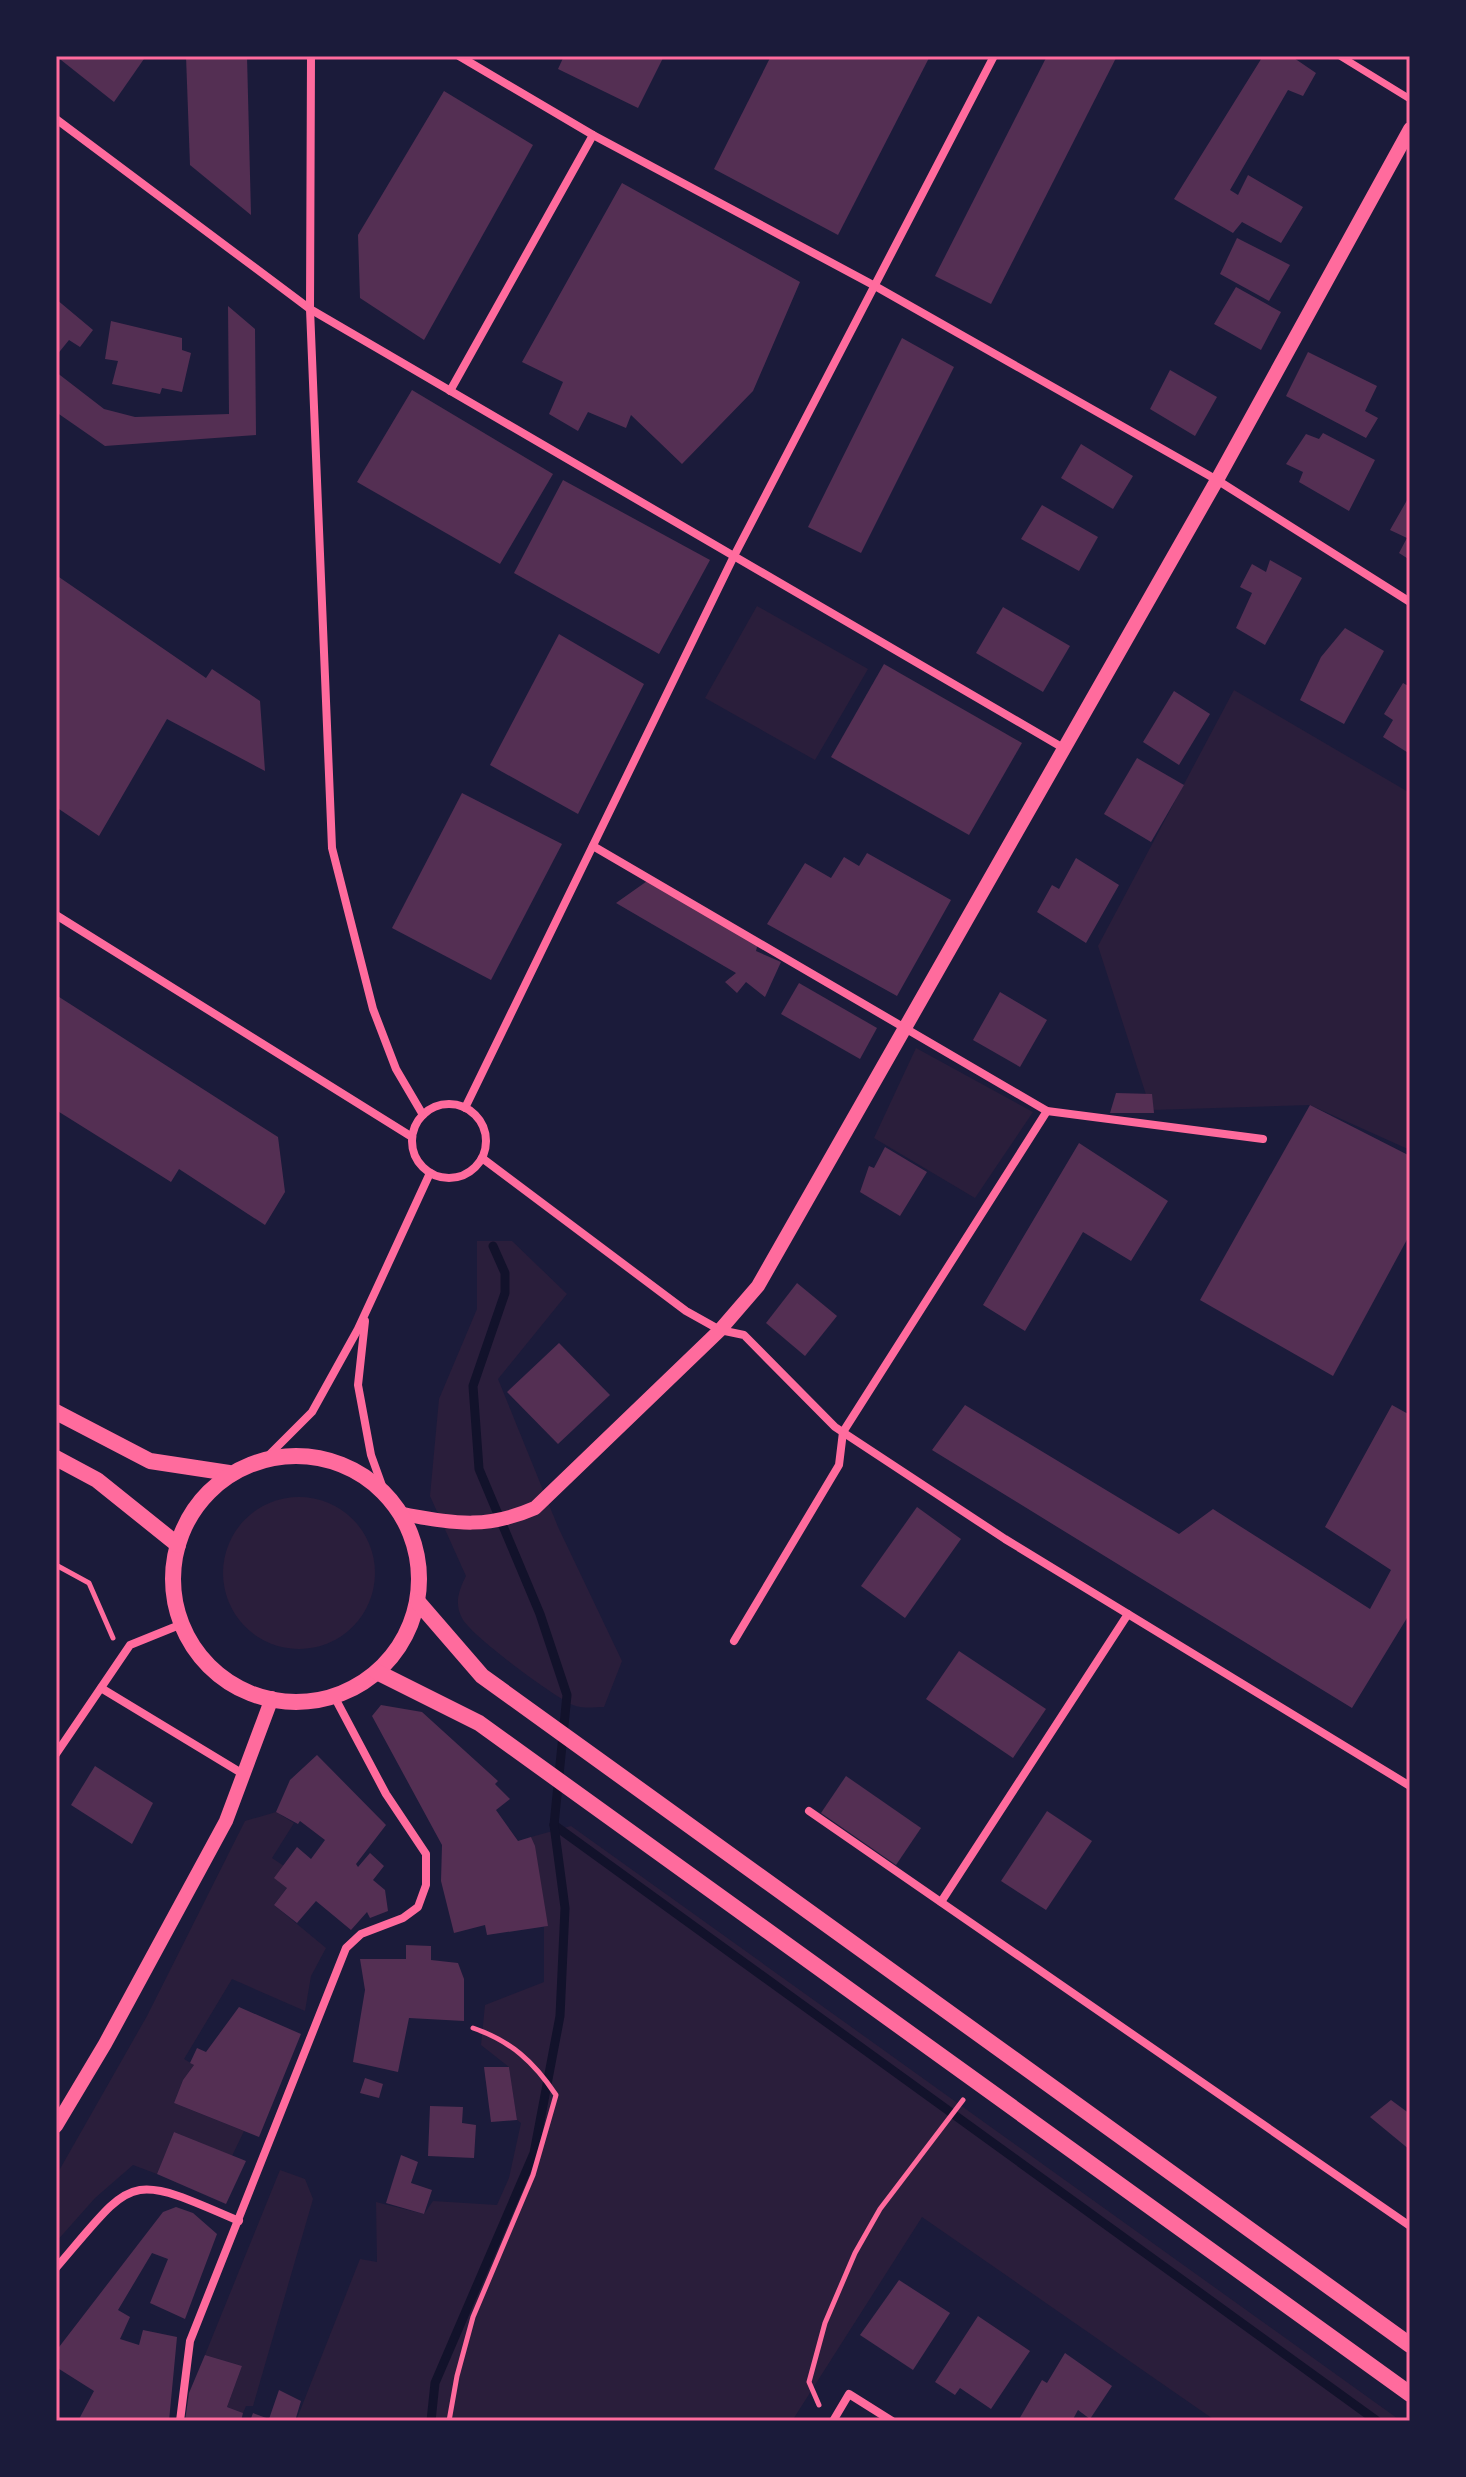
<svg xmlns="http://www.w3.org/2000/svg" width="1466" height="2477" viewBox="0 0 1466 2477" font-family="'PT Sans Narrow',sans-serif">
<rect width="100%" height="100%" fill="#1b1b3a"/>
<!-- green -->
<g fill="#2a1e3b">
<polygon points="757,606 868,669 815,760 705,698"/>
<polygon points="1234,690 1410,793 1410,1150 1310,1105 1151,1110 1098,946"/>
<polygon points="916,1048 1033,1112 975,1198 874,1138"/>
<path d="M477 1241H512L567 1294 498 1379 558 1527 622 1661 604 1707C595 1707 582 1709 573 1705 552 1695 471 1636 462 1618 454 1603 459 1590 466 1576L430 1496 439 1399 477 1309Z"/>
<circle cx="299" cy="1573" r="76"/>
<polygon points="276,1812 294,1823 272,1858 284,1866 287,1888 274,1905 326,1948 311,1976 305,2011 232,1979 184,2059 194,2065 183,2080 174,2103 244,2131 232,2156 174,2132 157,2174 133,2165 95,2198 56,2242 56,2176 147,2016 245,1821"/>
<polygon points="571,1826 1401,2421 1216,2421 922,2217 792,2421 296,2421 360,2259 377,2262 376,2202 424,2214 433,2201 497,2205 509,2178 521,2123 517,2120 509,2067 481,2045 485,2005 544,1982 544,1927 547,1926 531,1837"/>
<polygon points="280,2170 305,2179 313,2199 253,2406 246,2406 243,2413 227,2407 242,2366 205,2355"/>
</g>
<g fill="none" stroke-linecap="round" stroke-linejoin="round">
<!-- stream -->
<g stroke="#12122b" stroke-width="9">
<polyline points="554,1825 1377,2421"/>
<polyline points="431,2421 435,2383 534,2153 560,2016 565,1908 554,1825 567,1695 540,1614 479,1469 473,1386 505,1293 505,1273 493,1246"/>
</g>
</g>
<!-- building -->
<g fill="#542f53">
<polygon points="56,56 146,56 114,102"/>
<polygon points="186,56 247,56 251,215 190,165"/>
<polygon points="564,56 664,56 638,108 558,69"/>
<polygon points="771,56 930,56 838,235 714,169"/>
<polygon points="1047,56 1117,56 991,304 935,276"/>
<polygon points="1263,56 1291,56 1316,73 1303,96 1288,90 1230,190 1238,195 1248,175 1303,207 1281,243 1242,222 1233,233 1174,199"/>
<polygon points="444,91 533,145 424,340 360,298 358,235"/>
<polygon points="622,183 800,282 753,391 682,464 631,415 626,428 588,412 578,431 549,414 563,382 522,362"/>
<polygon points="1237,238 1290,265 1269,301 1220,274"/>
<polygon points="1236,287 1281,312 1261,350 1214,324"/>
<polygon points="56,299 93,330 80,347 69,340 56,356"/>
<polygon points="228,306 255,329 256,435 105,446 56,412 56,372 104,409 135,417 229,414"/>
<polygon points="111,321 182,338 182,350 191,353 182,392 162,388 160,394 112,384 118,361 105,359"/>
<polygon points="902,338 954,367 861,553 808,527"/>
<polygon points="1308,352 1377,386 1365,411 1378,418 1366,438 1286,396"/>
<polygon points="1170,370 1217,397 1195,436 1150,409"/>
<polygon points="412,390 553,474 500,564 357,482"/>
<polygon points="1323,433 1375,460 1349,511 1299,482 1303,472 1286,464 1306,434 1319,439"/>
<polygon points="1081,444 1133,476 1113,509 1061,478"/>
<polygon points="563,480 710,560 659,654 514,573"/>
<polygon points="1410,495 1410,560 1399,553 1407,538 1390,530"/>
<polygon points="1042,505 1098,537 1079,571 1021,539"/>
<polygon points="1270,560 1302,578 1265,645 1236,628 1252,593 1240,587 1252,564 1266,572"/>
<polygon points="56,575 206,678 212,669 260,701 265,771 167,719 99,836 56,807"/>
<polygon points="1003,607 1070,646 1043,692 976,653"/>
<polygon points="1345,628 1384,651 1344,724 1300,700 1321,657"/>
<polygon points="559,634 644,684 578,814 490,765"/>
<polygon points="884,664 1022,743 969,835 831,757"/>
<polygon points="1403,683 1410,687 1410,754 1383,737 1393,720 1384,714"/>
<polygon points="1174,691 1210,714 1179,765 1143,742"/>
<polygon points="1137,758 1184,785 1151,842 1104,814"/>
<polygon points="462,793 562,844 491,980 392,928"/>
<polygon points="867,853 951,900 897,996 767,924 805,863 831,878 844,857 859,866"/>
<polygon points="1076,858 1119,885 1086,943 1037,912 1052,885 1059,889"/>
<polygon points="650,879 758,943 756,951 781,962 765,997 746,982 737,993 725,982 736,973 616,903"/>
<polygon points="799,983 877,1028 860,1059 781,1014"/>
<polygon points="1000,992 1047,1020 1020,1067 973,1040"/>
<polygon points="56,995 278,1137 285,1192 265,1225 179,1169 171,1182 56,1110"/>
<polygon points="1116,1093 1152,1094 1154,1113 1110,1113"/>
<polygon points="1310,1105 1410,1156 1410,1234 1333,1376 1200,1300"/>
<polygon points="1079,1143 1168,1201 1131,1261 1083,1232 1025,1331 983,1305"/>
<polygon points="885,1147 927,1172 900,1216 860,1192 869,1166 874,1168"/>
<polygon points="797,1283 837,1316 805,1356 766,1323"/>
<polygon points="559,1343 610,1395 558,1444 507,1392"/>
<polygon points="965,1405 1179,1534 1213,1509 1370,1609 1391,1570 1325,1527 1392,1405 1410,1415 1410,1613 1352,1708 932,1450"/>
<polygon points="917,1507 961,1539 905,1618 861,1586"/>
<polygon points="959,1651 1046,1709 1013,1758 926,1699"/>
<polygon points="381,1705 422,1712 498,1781 495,1784 510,1799 496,1810 518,1841 531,1837 535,1846 548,1926 487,1935 485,1925 454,1933 441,1881 442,1845 372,1716"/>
<polygon points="317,1755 386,1825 356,1864 358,1867 370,1853 384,1866 373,1880 385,1890 388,1911 370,1918 367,1912 351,1930 316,1901 297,1923 274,1905 287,1888 274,1878 297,1847 311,1859 325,1840 300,1821 298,1824 276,1812 290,1780"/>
<polygon points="95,1766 153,1803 132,1844 71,1805"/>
<polygon points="846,1776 921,1828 896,1865 821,1813"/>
<polygon points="1047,1811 1092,1841 1046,1910 1001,1881"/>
<polygon points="406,1945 431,1946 431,1960 458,1963 464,1979 464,2021 409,2018 398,2072 353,2062 365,1990 360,1959 406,1959"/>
<polygon points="239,2007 301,2034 259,2137 174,2103 183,2080 194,2065 190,2063 197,2048 206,2052"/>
<polygon points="484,2067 509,2067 517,2120 491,2122"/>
<polygon points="365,2078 383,2084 379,2098 360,2093"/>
<polygon points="1391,2100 1410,2114 1410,2150 1370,2117"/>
<polygon points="430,2106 463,2107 462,2123 476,2125 474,2158 428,2156"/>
<polygon points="174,2132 246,2161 226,2204 157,2174"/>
<polygon points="401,2155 418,2162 411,2183 432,2190 424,2214 386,2203"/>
<polygon points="176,2207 193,2213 217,2234 185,2319 150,2303 168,2259 152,2253 118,2310 130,2317 120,2339 139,2345 143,2330 177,2337 169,2421 78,2421 94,2391 56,2367 56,2351 163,2212"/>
<polygon points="899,2280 950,2313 913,2370 860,2335"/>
<polygon points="978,2316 1030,2351 991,2409 960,2388 955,2395 935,2382"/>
<polygon points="1065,2353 1112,2386 1090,2419 1078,2410 1072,2421 1018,2421 1042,2380 1047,2383"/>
<polygon points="205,2355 242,2366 227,2407 243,2413 241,2421 185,2421 189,2393"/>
<polygon points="279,2390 301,2401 295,2421 250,2421 253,2413 269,2419"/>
</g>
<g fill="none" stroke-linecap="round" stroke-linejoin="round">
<!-- path -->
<g stroke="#ff6b9d" stroke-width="5">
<polyline points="56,1565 89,1583 113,1638"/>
<polyline points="819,2405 809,2382 825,2323 855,2253 880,2209 963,2100"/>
<path d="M449 2421 457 2376 473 2317 533 2175 556 2095C534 2062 511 2041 473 2028"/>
</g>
<!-- pedestrian -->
<polyline stroke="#ff6b9d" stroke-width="7" points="1340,56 1410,99"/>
<!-- minor -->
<g stroke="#ff6b9d" stroke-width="8">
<polyline points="311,56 310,309 332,848 373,1009 396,1069 423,1115"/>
<polyline points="459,56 593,135 875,286 1217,480 1410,602"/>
<polyline points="56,119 310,309 1065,749"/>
<polyline points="450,391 593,135"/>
<polyline points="593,846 1047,1111 1263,1139"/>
<polyline points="56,915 412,1137"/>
<circle cx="449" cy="1141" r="37"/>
<polyline points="465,1108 734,556 994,56"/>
<polyline points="482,1158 686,1311 720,1330 744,1335 835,1427 1005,1539 1410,1786"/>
<polyline points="365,1321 358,1385 371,1455 384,1491"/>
<polyline points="266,1458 312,1412 358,1329 430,1173"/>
<polyline points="734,1641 839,1465 843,1432 1047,1111"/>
<polyline points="101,1688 243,1774"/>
<polyline points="56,1754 130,1645 182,1624"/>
<polyline points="809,1811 1410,2226"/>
<polyline points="941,1902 1128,1614"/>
<path d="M56 2268C135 2176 125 2171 239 2221"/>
<polyline points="180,2421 190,2341 346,1948 361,1934 403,1918 418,1907 426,1885 426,1854 386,1794 335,1698"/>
<polyline points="833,2421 849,2394 892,2421"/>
</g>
<!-- tertiary -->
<g stroke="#ff6b9d" stroke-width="14">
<path d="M402 1514C454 1523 485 1530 535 1508L720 1330 758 1286 1217 480 1410 129"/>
<polyline points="56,2126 105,2044 226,1821 272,1698"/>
</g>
<!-- secondary -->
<g stroke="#ff6b9d" stroke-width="16">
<polyline points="56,1412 150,1461 229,1473"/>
<circle cx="296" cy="1579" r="123"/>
<polyline points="56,1458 97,1480 178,1545"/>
<polyline points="418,1602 482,1676 1410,2345"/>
<polyline points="377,1672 479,1723 1410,2394"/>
</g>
</g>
<!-- border -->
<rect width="1466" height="2477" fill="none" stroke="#1b1b3a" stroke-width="116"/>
<rect x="58" y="58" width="1350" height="2361" fill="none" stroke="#ff6b9d" stroke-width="3"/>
</svg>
